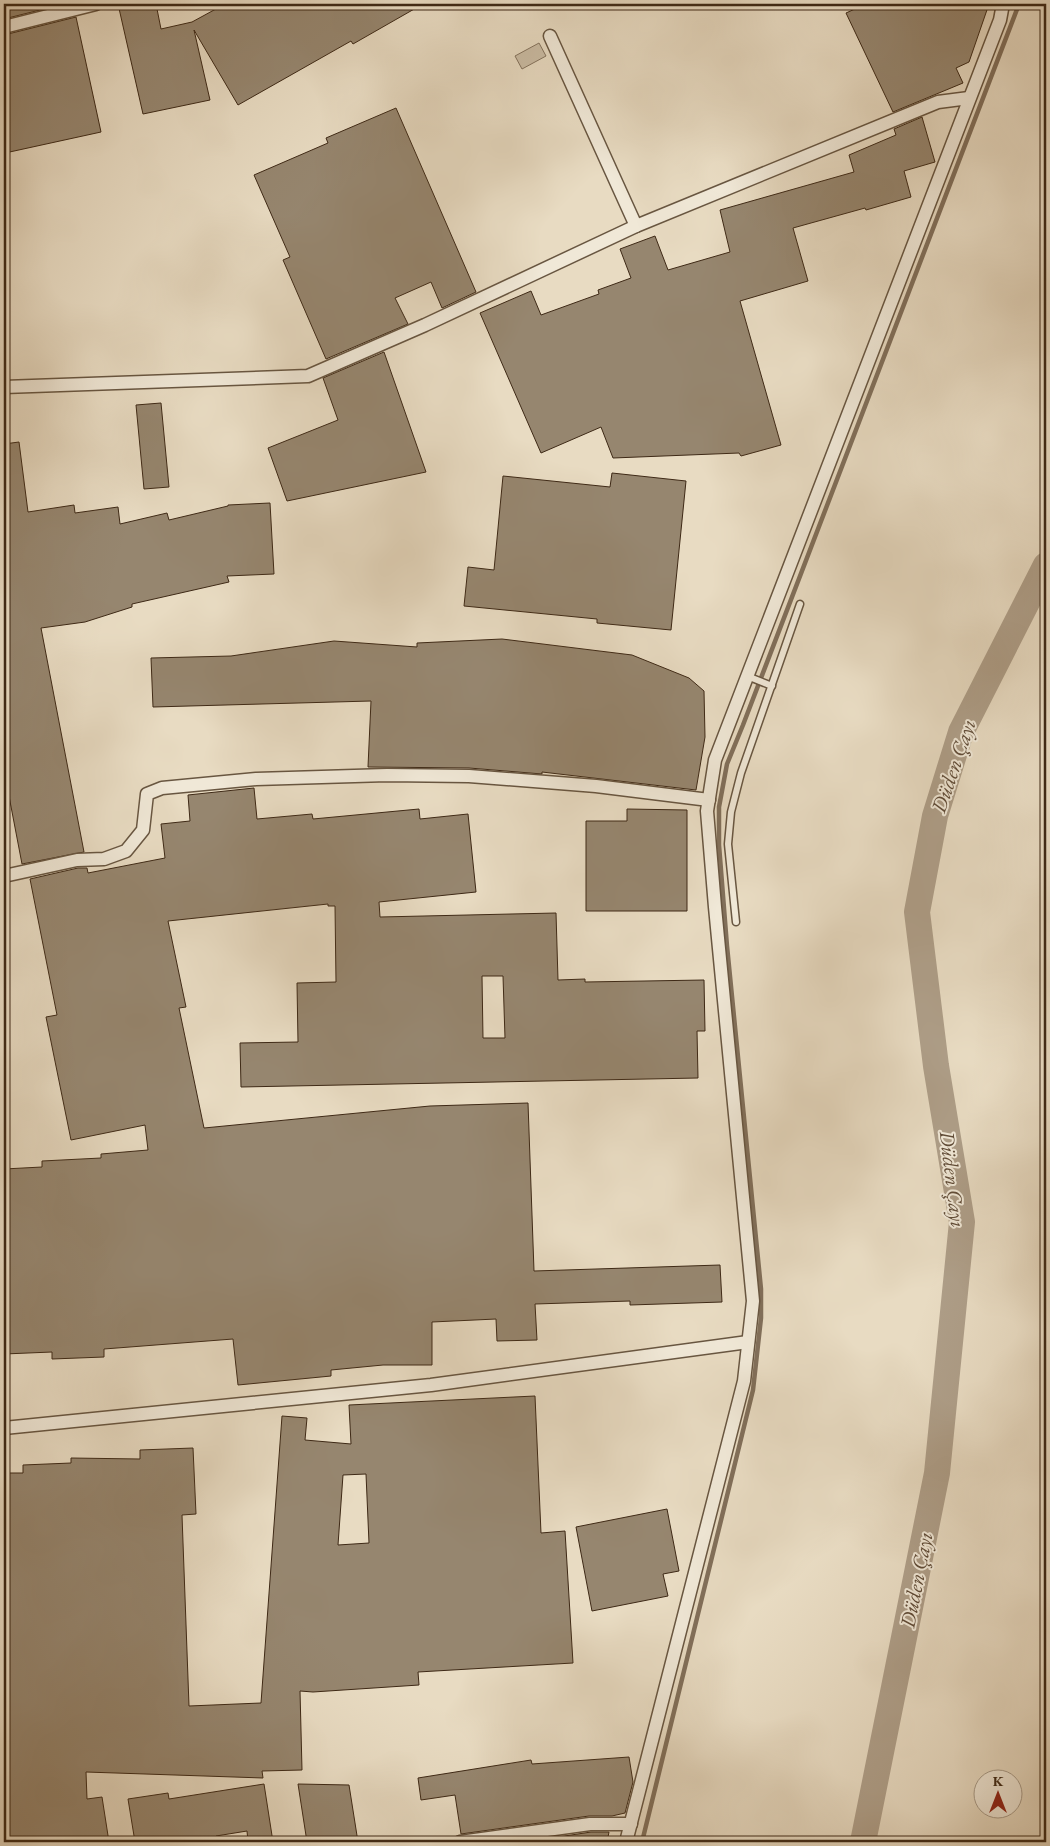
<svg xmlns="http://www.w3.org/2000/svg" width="1050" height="1846" viewBox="0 0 1050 1846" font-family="'EB Garamond',serif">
<rect width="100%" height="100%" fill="#e8dbc2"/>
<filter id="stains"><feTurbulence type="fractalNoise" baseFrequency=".004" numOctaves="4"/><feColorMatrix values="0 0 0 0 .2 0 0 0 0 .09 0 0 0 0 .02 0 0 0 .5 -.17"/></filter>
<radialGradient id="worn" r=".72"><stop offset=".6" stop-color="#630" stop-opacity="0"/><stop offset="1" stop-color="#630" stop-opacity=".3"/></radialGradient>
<!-- green -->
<polygon fill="#cbbda5" stroke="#84735e" points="539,43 546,56 522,69 515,56"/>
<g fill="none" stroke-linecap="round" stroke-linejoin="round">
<!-- stream -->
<polyline stroke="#816f5a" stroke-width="4.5" points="642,1842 753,1390 761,1318 761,1289 727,946 719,845 719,807 727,764 743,725 1019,4"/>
<!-- river -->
<polyline stroke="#ae9e88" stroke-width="26" points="863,1842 937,1473 962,1222 936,1066 917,912 935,816 961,732 1046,565"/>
</g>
<!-- building -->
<g fill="#96866f" stroke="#3e2916" fill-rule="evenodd">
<polygon points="4,4 64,4 4,19"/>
<polygon points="118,4 156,4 161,29 192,22 225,4 423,4 353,44 351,41 238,105 194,30 210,100 143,114"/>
<polygon points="866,4 989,4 969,62 956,68 963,83 893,112 846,13"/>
<polygon points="76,17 101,132 5,153 4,146 4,35"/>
<polygon points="396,108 476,292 442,308 431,282 395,298 408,324 326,359 283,260 290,257 254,175 328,143 326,138"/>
<polygon points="922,117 935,162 904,171 911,197 866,210 865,208 793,228 808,281 740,301 781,445 741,456 739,453 613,458 601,427 541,453 480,313 531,291 541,315 599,294 598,290 631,278 620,249 655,236 668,270 730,252 720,210 854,172 849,155 896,135 894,129"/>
<polygon points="384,352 426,472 287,501 268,448 338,420 323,378"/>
<polygon points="161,403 169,487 144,489 136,405"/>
<polygon points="19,442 28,512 74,505 75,513 118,507 120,524 167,513 169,520 228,506 228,505 270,503 274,574 227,576 229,582 132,604 132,607 85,622 41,628 84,852 22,864 4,770 4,531 7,531 4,508 4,444"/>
<polygon points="612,473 686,481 671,630 597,623 597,619 464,606 468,567 494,570 503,476 610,487"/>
<polygon points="502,639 632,655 689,678 704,691 705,737 696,790 542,772 542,774 469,768 368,767 371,701 153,707 151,658 231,656 334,641 417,647 417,643"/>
<path d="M254 788 257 819 312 814 313 819 419 809 420 819 468 814 476 892 379 902 380 917 556 913 558 980 585 979V982L704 980 705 1031H697L698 1078 241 1087 240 1043 298 1042 297 983 336 982 335 906H328V904L168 921 186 1007 179 1008 204 1128 430 1106 528 1103 534 1271 720 1265 722 1302 630 1305V1301L535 1304 537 1340 497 1341 496 1319 432 1322V1365H383L331 1370V1376L238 1385 233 1339 104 1349V1357L52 1359V1352L4 1354V1169L42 1167V1161L101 1158V1154L148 1150 145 1125 71 1140 46 1017 57 1015 30 879 78 868H87L88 873 165 858 161 824 190 821 188 795ZM482 976H503L505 1038H483Z"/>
<polygon points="627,809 687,810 687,911 586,911 586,821 627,821"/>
<path d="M535 1396 541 1533 565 1531 573 1663 418 1672 419 1685 313 1692 300 1691 302 1770 262 1771 263 1778 86 1772 87 1799 102 1797 109 1842H10L4 1804V1473H23V1465L71 1463V1458L140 1459V1450L193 1448 196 1514 182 1515 189 1706 261 1703 282 1416 307 1418 305 1440 351 1444 349 1405ZM366 1474 369 1543 338 1545 343 1475Z"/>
<polygon points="667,1509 679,1571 663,1574 668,1596 592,1611 576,1527"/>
<polygon points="629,1757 633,1782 625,1813 612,1816 589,1816 461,1834 455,1795 421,1800 418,1778 531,1760 532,1764"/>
<polygon points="264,1784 273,1842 248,1842 247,1831 216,1836 217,1842 135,1842 128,1799 168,1793 169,1799"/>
<polygon points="298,1784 349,1785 358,1842 307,1842"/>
<polygon points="591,1832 609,1832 607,1842 557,1842 558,1837"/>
</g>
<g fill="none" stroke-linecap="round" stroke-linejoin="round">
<!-- service casing -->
<g stroke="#685641" stroke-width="9">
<g id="service">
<polyline points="747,676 772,686"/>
<polyline points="736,922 728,844 731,812 741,773 800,604"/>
</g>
</g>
<!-- minor casing -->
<g stroke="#685641" stroke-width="15">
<g id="minor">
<polyline points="4,27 96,4"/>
<polyline points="550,36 636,226"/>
<polyline points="4,387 308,376 425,325 636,226 938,102 969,98"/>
<polyline points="4,876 77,860 104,859 126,851 143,830 147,794 162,788 256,779 387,775 469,776 596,786 709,800"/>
<polyline points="4,1428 431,1385 748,1342"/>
<polyline points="460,1842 590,1824 631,1824"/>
<polyline points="626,1842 744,1381 753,1301 715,907 707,811 715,760 1000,20 1003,4"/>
</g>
</g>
<!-- service -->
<use href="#service" stroke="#f0e8d7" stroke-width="6"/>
<!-- minor -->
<use href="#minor" stroke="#f0e8d7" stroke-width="12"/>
</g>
<g text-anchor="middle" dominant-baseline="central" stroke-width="4" stroke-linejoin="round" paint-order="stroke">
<!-- water labels -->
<g font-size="21" font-style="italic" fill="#604c38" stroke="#f0e8d7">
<text transform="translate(953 766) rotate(-71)">Düden Çayı</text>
<text transform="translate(953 1179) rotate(83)">Düden Çayı</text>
<text transform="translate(916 1580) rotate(-79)">Düden Çayı</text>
</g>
</g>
<!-- margin -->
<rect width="1050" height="1846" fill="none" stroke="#e8dbc2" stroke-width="20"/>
<rect x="5" y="5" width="1040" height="1836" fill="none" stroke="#3e2916" stroke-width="2.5"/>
<rect x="10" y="10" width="1030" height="1826" fill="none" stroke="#3e2916"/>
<!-- north arrow -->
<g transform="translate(998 1794)"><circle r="24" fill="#f0e8d7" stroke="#a99c8a"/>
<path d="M0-4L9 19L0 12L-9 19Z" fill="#8f2418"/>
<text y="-8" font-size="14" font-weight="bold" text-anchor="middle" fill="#3e2916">K</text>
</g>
<rect width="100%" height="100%" filter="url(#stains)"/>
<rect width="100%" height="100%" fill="url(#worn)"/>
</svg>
